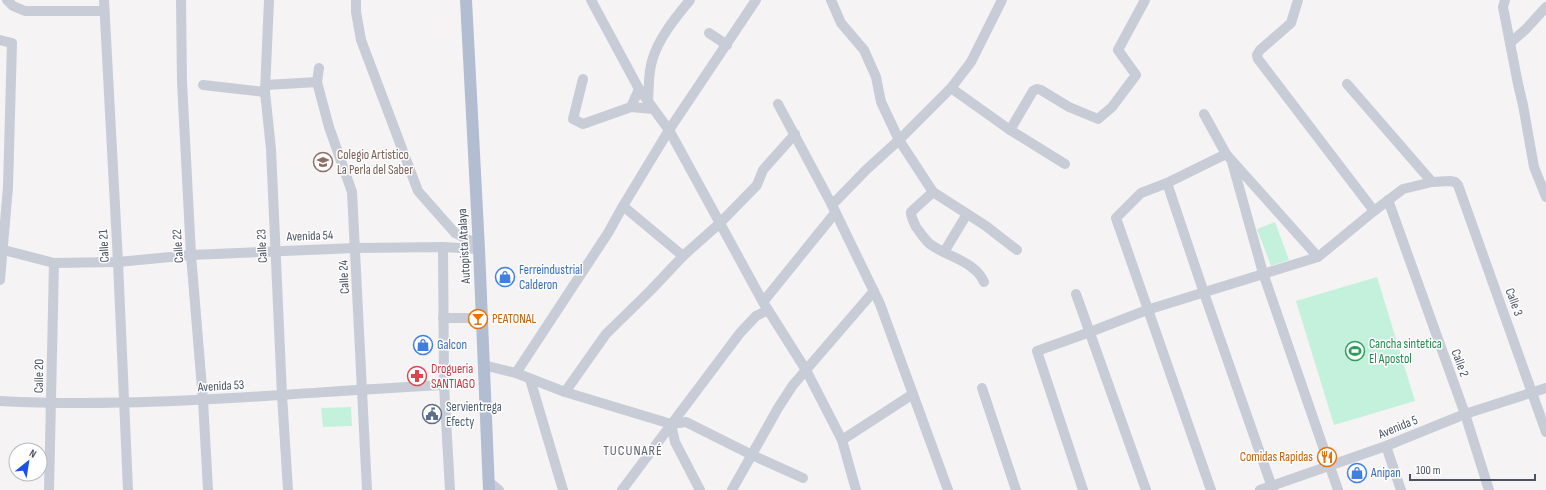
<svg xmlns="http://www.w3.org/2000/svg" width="1546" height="490" viewBox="0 0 1546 490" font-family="'Sofia Sans Condensed',sans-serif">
<rect width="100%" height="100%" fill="#f5f3f3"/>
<!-- green -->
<g fill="#c3f1dc">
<polygon points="1275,222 1289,260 1271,266 1257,229"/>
<polygon points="1377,277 1415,401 1334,425 1296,301"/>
<polygon points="351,407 352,426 323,427 321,408"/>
</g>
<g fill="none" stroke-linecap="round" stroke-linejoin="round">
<!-- minor -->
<g stroke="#c7ccd7" stroke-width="10">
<polyline points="7,0 13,6 25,11 104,11"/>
<polyline points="104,0 118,262 128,490"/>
<polyline points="181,0 182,82 191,255 203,400 208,490"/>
<polyline points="269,0 265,92 271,149 282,395 288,490"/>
<polyline points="356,0 356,12 361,40 418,191 455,233 479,245"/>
<polyline points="591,0 639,89 669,130 763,302 806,370 842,440 856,490"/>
<polyline points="831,0 841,23 864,50 876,77 881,102 899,140 933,192 986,226 1000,237 1017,250"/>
<polyline points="1298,0 1291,23 1260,50 1257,55 1258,59 1374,211"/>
<polyline points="1505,0 1503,7 1518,84 1523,105 1534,167 1546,197"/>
<polyline points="709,33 727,45"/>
<polyline points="0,40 12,43 8,187 0,280"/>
<polyline points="1510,43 1526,29 1546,7"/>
<polyline points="319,68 317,82 329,127 352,192 367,490"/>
<polyline points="583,79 573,119 583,124 631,107 639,89"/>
<polyline points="1347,84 1432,182"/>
<polyline points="203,85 265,92"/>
<polyline points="266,85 317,82"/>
<polyline points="951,88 1010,130 1065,164"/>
<path d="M648 102C649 89 648 74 652 61 658 39 675 18 690 0"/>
<polyline points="778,104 832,205 880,304 948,490"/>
<polyline points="631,107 653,109"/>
<polyline points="1204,114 1226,154 1318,257"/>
<polyline points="1010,130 1033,91 1037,89 1041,90 1069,107 1098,119 1112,107 1136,75 1118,50 1145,0"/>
<polyline points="1232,162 1263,273 1338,490"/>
<polyline points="1167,183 1204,293 1273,490"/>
<path d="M933 192 911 212C911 218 914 222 916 227 920 232 925 240 930 244 947 257 975 261 984 282"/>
<polyline points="1388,200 1465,414 1489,490"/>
<polyline points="832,205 866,170 899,140 951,88 971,62 1002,0"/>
<polyline points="623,206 683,256"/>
<polyline points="443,247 444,385 450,490"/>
<polyline points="0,249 54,263 118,262 191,255 355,248 443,247 479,249"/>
<polyline points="944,252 967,214"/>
<polyline points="1076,294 1146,490"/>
<polyline points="763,302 835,213"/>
<polyline points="443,318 481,318"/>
<polyline points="483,365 516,373 565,392 671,424 686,422 752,455 803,478"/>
<polyline points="516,373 608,233 623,206 669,130 756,0"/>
<polyline points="530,379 563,490"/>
<polyline points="982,388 1016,490"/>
<polyline points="565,392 606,334 651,290 683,256 720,223 757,185 763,170 795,134"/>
<path d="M0 401C148 409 296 392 444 385"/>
<polyline points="671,424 675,442 700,490"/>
<polyline points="842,440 913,394"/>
<polyline points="1386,446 1401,490"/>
<polyline points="488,481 499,490"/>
<polyline points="49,490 54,263"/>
<polyline points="622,490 740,333 756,316 768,310"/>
<polyline points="732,490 778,408 793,385 874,291"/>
<polyline points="1083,490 1037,351 1090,332 1147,310 1318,257 1374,211 1403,189 1432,182 1450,181 1455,182 1458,185 1546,432"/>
<polyline points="1211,490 1116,218 1141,193 1167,183 1226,154"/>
<polyline points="1260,490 1386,446 1465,414 1546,388"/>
</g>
<!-- major -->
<polyline stroke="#b3bdd1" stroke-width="12" points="466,0 479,249 489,490"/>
</g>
<!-- icons -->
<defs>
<g id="school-ring" transform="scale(1)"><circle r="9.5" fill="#fff" stroke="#8d6e63" stroke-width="1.5"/><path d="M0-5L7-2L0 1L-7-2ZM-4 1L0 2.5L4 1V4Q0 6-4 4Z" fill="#8d6e63"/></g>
<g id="shop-ring" transform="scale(1)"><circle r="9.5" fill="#fff" stroke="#3f7fe0" stroke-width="1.5"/><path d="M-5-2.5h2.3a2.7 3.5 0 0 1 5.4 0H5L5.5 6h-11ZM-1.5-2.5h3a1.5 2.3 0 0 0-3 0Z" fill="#3f7fe0"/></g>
<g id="bar-ring" transform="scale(1)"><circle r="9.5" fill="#fff" stroke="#e8710a" stroke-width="1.5"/><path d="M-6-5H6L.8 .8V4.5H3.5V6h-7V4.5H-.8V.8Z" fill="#e8710a"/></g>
<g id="stadium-ring" transform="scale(1)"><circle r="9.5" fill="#fff" stroke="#2e9e5b" stroke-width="1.5"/><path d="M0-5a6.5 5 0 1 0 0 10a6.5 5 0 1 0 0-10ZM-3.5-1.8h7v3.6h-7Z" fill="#2e9e5b"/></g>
<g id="pharmacy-ring" transform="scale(1)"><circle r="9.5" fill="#fff" stroke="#e0444e" stroke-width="1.5"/><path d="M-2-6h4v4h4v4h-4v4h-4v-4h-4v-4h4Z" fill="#e0444e"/></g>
<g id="civic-ring" transform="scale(1)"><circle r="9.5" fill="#fff" stroke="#5c6f8a" stroke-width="1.5"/><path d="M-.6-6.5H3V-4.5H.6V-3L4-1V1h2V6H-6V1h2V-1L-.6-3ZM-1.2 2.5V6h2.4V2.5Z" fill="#5c6f8a"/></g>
<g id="restaurant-ring" transform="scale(1)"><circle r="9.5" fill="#fff" stroke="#e8710a" stroke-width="1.5"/><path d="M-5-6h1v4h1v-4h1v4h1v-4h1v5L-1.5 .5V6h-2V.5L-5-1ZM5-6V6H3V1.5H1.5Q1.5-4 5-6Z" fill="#e8710a"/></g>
</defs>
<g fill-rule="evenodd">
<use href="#school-ring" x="323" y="162"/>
<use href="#shop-ring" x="505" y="277"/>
<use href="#bar-ring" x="478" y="319"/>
<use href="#shop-ring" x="423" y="345"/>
<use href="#stadium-ring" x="1355" y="351"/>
<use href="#pharmacy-ring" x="417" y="376"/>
<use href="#civic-ring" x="432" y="414"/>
<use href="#restaurant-ring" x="1327" y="457"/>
<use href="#shop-ring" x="1357" y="473"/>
</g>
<g text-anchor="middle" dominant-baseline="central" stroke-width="3" stroke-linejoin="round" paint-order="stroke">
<!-- education labels -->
<g font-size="13" fill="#785e54" stroke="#fff" text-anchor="start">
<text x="337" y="155">Colegio Artistico<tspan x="337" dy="15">La Perla del Saber</tspan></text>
</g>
<!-- street labels -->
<g font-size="13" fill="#4a5261" stroke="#fff">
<text transform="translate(310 236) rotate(-2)">Avenida 54</text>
<text transform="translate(104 246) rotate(-93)">Calle 21</text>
<text transform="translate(178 246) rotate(-94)">Calle 22</text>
<text transform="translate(262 246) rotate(-93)">Calle 23</text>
<text transform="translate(464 246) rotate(-93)">Autopista Atalaya</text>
<text transform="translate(344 277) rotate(-93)">Calle 24</text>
<text transform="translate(1514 302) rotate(70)">Calle 3</text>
<text transform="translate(1460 363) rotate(70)">Calle 2</text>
<text transform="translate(39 376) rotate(-89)">Calle 20</text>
<text transform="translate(221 386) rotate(-3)">Avenida 53</text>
<text transform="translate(1398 427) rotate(-22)">Avenida 5</text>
</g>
<!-- shop labels -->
<g font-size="13" fill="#366cbe" stroke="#fff" text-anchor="start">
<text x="519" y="270">Ferreindustrial<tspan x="519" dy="15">Calderon</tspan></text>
<text x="437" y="345">Galcon</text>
<text x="1371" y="473">Anipan</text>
</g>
<!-- food labels -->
<g font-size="13" fill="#c56008" stroke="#fff" text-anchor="start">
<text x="492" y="319">PEATONAL</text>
<text x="1313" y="457" text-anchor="end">Comidas Rapidas</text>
</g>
<!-- leisure labels -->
<g font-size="13" fill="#27864d" stroke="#fff" text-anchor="start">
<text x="1369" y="344">Cancha sintetica<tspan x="1369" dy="15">El Apostol</tspan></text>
</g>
<!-- health labels -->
<g font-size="13" fill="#be3a42" stroke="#fff" text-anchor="start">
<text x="431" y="369">Drogueria<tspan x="431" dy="15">SANTIAGO</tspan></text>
</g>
<!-- service labels -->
<g font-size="13" fill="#4e5e75" stroke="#fff" text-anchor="start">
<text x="446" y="407">Servientrega<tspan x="446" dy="15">Efecty</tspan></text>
</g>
<!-- neighbourhood labels -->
<g font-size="14" letter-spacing="1" fill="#5f6168" stroke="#fff">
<text x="633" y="450">TUCUNARÉ</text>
</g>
</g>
<!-- north arrow -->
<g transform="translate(28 462) rotate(30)"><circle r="19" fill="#ffffff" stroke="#b7bac0"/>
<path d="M0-3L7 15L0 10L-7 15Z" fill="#1a51e8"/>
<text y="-6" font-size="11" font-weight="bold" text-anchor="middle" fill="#4a5261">N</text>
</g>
<!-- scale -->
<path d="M1410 474v6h125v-6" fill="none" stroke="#4a5261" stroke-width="2"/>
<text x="1416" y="474" font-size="12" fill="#4a5261" stroke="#ffffff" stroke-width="3" paint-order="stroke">100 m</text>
</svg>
